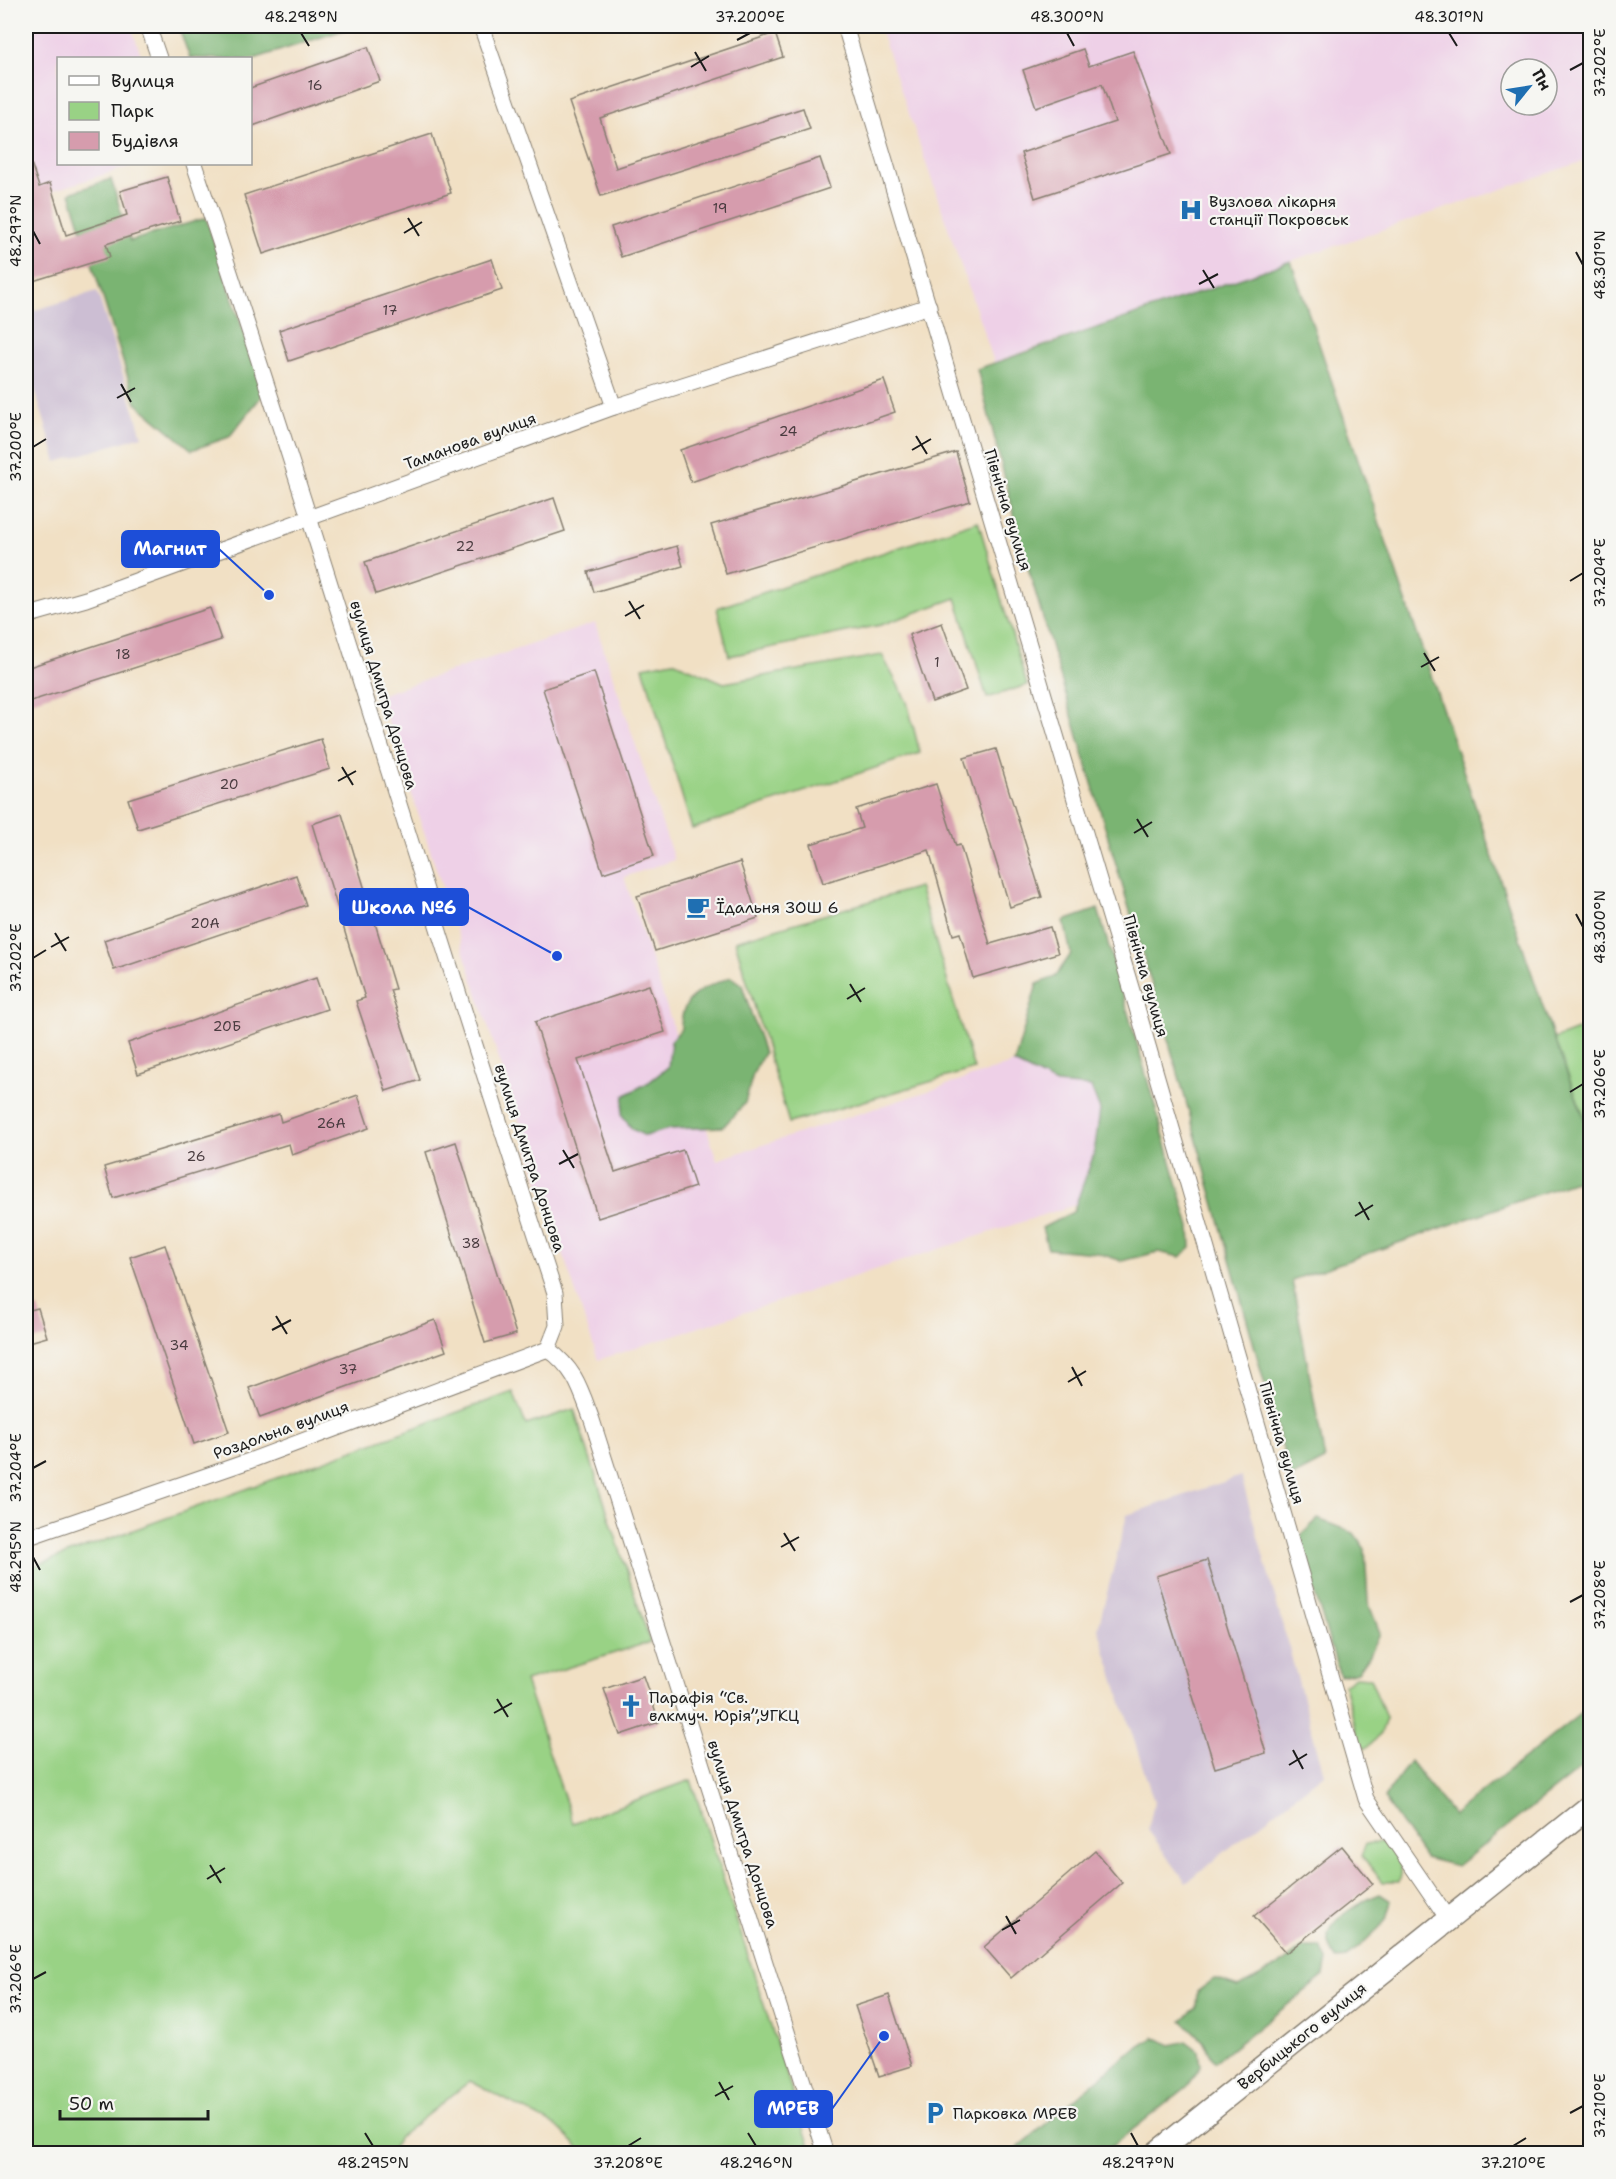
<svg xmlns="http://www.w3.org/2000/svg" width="1616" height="2179" viewBox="0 0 1616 2179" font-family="'Shantell Sans',sans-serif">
<rect width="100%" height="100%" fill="#f6f6f2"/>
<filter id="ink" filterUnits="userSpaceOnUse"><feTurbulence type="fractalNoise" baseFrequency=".0167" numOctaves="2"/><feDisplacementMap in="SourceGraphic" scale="12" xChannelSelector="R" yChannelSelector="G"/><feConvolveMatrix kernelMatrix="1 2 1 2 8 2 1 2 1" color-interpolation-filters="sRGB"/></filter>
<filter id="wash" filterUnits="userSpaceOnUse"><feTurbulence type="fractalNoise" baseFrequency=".008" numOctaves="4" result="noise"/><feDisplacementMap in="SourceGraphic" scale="24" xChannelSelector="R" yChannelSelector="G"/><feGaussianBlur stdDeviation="1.35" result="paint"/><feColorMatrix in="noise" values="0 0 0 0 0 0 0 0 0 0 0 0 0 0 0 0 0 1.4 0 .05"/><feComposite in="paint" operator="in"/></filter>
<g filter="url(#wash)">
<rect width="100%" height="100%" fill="#f1e0c4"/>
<!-- built -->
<g fill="#eed0e7" fill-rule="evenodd">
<polygon points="47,26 131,26 142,58 58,58 58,164 138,164 26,199 26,32"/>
<path d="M879 26H1586L1590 40V159L994 362ZM1511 69H1547V105H1511Z"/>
<polygon points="595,623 674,860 624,877 717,1160 1103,1034 1151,1180 598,1360 379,695"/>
</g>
<!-- industrial -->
<g fill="#ccbed3">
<polygon points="97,291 142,436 57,462 26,361 26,313"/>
<polygon points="1241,1476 1324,1774 1186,1882 1148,1830 1154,1802 1098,1628 1127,1515"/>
</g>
<!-- green -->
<g fill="#99d285" stroke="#5a7750" stroke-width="1.5">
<polygon points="978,521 1027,685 987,698 956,598 881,625 729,656 717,608"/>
<polygon points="882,655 907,702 920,753 692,829 643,667 673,661 724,683"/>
<polygon points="919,887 974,1069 789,1123 735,941"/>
<polygon points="1590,1025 1590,1133 1554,1039"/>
<polygon points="513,1392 526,1425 574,1409 650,1642 525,1681 573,1823 691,1780 812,2153 584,2153 558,2127 470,2081 399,2137 391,2153 26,2153 26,1569"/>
<polygon points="1355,1677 1370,1678 1386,1718 1381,1734 1365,1749 1360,1743 1344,1685"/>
<path d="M1381 1842C1396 1851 1406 1864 1399 1882H1383L1361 1856 1366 1844Z"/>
</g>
<!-- forest -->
<g fill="#7ab472" stroke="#4b6847" stroke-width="1.5">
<polygon points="178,26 356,26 251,60 190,58"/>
<polygon points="111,179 130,241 206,218 264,393 229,437 192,450 136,403 70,193"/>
<polygon points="1291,261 1554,1039 1590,1133 1590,1176 1292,1280 1325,1460 1291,1478 1180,1080 1024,554 977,369"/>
<polygon points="1098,909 1190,1227 1191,1247 1180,1257 1158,1252 1122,1261 1098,1253 1048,1249 1042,1228 1073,1212 1094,1154 1100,1110 1091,1087 1056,1084 1014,1063 1037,984 1055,977 1071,954 1064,921"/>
<path d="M731 977 742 985 764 1053 753 1074 745 1103 723 1127 669 1129 645 1136 632 1129 622 1115 624 1096 649 1082 668 1067 671 1041 681 1029C680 996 703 988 731 977Z"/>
<polygon points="1318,1519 1354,1533 1365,1549 1368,1602 1380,1633 1370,1655 1358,1672 1340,1676 1298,1538"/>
<polygon points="1590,1706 1590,1761 1457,1866 1425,1858 1384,1798 1410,1761 1453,1815"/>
<path d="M1380 1894 1391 1901 1386 1920 1379 1928 1347 1958 1336 1959C1332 1952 1328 1944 1328 1936 1328 1919 1366 1899 1380 1894Z"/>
<polygon points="1302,1947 1320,1947 1327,1960 1324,1976 1215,2062 1204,2042 1182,2020 1196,2008 1197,1992 1214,1979 1238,1987 1277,1967"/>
<polygon points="1154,2037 1171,2045 1186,2041 1199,2051 1201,2066 1188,2086 1103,2153 1012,2153 1125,2056"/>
</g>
<g id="blocks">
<!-- building -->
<g fill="#d69cad">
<polygon points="775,33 783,57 600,118 616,168 803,108 810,129 601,196 569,102"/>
<polygon points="368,47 380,81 250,127 250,88"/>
<polygon points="1083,49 1089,66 1133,51 1171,154 1035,198 1021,153 1115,122 1102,84 1036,107 1023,70"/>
<polygon points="432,134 451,193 263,254 244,195"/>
<polygon points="26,157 29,157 39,187 50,183 66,235 127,215 120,191 167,177 180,221 106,244 110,257 33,281 26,256"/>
<polygon points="820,158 830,188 621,257 611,227"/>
<polygon points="492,259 502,290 289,361 279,330"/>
<polygon points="884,380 895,412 691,482 680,450"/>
<polygon points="956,452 970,501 726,574 711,525"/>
<polygon points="554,498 565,531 376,594 365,562"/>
<polygon points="677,546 683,566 594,592 588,572"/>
<polygon points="210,608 221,640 28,702 26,668"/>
<polygon points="942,623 966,690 932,702 909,635"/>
<polygon points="594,672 654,856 603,873 543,689"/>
<polygon points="321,739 330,769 138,829 128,799"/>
<polygon points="996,749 1042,897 1010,907 964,758"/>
<polygon points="936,784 956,846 960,845 990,944 1050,927 1058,953 973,978 960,933 953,935 929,850 823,883 811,844 862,828 856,809"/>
<polygon points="342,814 395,989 390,990 420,1080 386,1091 356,1001 365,998 312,824"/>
<polygon points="740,862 758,918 655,951 637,896"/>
<polygon points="296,875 306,905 114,970 104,940"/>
<polygon points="316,978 327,1009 138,1074 128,1043"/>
<polygon points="649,985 665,1032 578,1060 615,1172 683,1150 695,1187 598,1218 535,1022"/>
<polygon points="358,1095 369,1128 292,1155 289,1144 113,1198 104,1167 279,1114 281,1122"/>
<polygon points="456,1142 516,1334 485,1343 426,1152"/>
<polygon points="165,1245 229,1432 194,1444 130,1257"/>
<polygon points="38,1308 47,1337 26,1343 26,1311"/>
<polygon points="435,1320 446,1351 260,1418 249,1388"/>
<polygon points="1207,1560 1266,1753 1215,1768 1156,1576"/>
<polygon points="643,1676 659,1722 620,1735 604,1689"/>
<polygon points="1342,1846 1373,1884 1286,1953 1254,1916"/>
<polygon points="1095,1851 1122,1883 1011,1978 984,1947"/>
<polygon points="889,1995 912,2066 879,2076 855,2006"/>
</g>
</g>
</g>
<g filter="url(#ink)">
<use href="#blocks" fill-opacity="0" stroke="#867e70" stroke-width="1.5"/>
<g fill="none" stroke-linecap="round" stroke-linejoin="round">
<!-- minor casing -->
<g stroke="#867e70" stroke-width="17">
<g id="minor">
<polyline points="148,26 159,58"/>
<polyline points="481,26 614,407"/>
<polyline points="845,26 1135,1001 1366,1799 1448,1919"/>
<path d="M194 164C320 538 431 918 555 1293L557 1326 548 1349C576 1370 580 1388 592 1420L826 2154"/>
<polyline points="26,616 86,599 614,407 929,306"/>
<polyline points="26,1538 249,1461 548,1349"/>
</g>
</g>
<!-- secondary casing -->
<g stroke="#867e70" stroke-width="25">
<polyline id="secondary" points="1155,2154 1590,1806"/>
</g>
<!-- minor -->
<use href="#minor" stroke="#fff" stroke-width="15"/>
<!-- secondary -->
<use href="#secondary" stroke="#fff" stroke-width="22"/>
</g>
</g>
<!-- ticks -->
<path fill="none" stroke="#1c1c1c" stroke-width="2" d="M301 33 309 46M1067 33 1074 46M1449 33 1457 46M737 40 750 33M695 52 706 71M691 67 709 56M1570 70 1583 63M408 218 419 236M33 231 40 244M404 233 422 222M1576 252 1583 265M1203 270 1214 288M1199 284 1218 274M121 384 131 402M117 398 135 388M916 436 927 454M33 447 46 439M912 450 931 439M1570 581 1583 573M629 601 640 619M625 616 644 605M1424 653 1435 671M1421 667 1439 657M342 767 353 785M338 781 356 771M1137 819 1148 837M1134 833 1152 822M1576 914 1583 927M55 933 66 951M51 947 69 937M33 958 46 950M850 984 861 1002M847 999 865 988M1570 1092 1583 1084M563 1150 574 1168M559 1164 578 1154M1359 1202 1369 1220M1355 1216 1373 1205M276 1316 287 1334M272 1330 291 1320M1072 1367 1082 1386M1068 1382 1086 1371M33 1468 46 1461M784 1533 795 1551M781 1547 799 1537M33 1557 40 1570M1570 1602 1583 1595M497 1699 508 1717M494 1713 512 1703M1293 1750 1303 1769M1289 1765 1307 1754M210 1865 221 1883M207 1879 225 1868M1006 1916 1016 1934M1002 1930 1020 1920M33 1979 46 1972M719 2082 729 2100M715 2096 733 2086M1570 2113 1583 2106M365 2133 373 2146M748 2133 756 2146M1131 2133 1138 2146M628 2146 641 2138M1513 2146 1526 2138"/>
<!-- icons -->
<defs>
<g id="hospital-bare" transform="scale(1.8)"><path d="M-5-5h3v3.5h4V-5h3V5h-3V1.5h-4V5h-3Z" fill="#1f6fb2" stroke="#f6f6f2" stroke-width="2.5" paint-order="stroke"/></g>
<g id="cafe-bare" transform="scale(1.8)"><path d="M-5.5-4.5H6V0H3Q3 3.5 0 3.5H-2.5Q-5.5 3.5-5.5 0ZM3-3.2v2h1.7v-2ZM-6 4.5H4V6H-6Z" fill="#1f6fb2" stroke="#f6f6f2" stroke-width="2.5" paint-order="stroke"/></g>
<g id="church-bare" transform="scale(1.8)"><path d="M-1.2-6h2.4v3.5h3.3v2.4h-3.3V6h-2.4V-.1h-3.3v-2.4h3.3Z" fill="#1f6fb2" stroke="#f6f6f2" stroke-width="2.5" paint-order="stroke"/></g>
<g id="parking-bare" transform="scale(1.8)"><path d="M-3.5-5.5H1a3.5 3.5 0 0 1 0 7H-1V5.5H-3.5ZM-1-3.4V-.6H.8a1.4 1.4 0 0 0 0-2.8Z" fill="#1f6fb2" stroke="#f6f6f2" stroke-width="2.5" paint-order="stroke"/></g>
</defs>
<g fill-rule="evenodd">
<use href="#hospital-bare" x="1191" y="210"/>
<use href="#cafe-bare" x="698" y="907"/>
<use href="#church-bare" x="631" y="1706"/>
<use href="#parking-bare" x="935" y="2113"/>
</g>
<g text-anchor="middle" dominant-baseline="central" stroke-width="4.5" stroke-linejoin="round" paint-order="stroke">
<!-- number labels -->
<g font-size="14" fill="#4a3c40">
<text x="315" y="85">16</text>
<text x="720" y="208">19</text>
<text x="390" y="310">17</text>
<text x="788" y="431">24</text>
<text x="465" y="546">22</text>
<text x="123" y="654">18</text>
<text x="937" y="662">1</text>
<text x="229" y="784">20</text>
<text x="205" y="923">20А</text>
<text x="227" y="1026">20Б</text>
<text x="331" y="1123">26А</text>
<text x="196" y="1156">26</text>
<text x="471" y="1243">38</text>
<text x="179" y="1345">34</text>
<text x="348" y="1369">37</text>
</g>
<!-- poi labels -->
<g font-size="16" fill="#1c1c1c" stroke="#f6f6f2" text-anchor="start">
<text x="1209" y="201">Вузлова лікарня<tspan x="1209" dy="18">станції Покровськ</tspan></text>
<text x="716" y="907">Їдальня ЗОШ 6</text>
<text x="649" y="1697">Парафія “Св.<tspan x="649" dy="18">влкмуч. Юрія”,УГКЦ</tspan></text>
<text x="953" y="2113">Парковка МРЕВ</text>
</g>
<!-- street labels -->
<g font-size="16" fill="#1c1c1c" stroke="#f6f6f2">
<text transform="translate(470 441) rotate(-20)">Таманова вулиця</text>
<text transform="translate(1008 510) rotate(73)">Північна вулиця</text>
<text transform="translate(384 695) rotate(73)">вулиця Дмитра Донцова</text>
<text transform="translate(1146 976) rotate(74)">Північна вулиця</text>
<text transform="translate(530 1158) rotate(72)">вулиця Дмитра Донцова</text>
<text transform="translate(281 1430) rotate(-20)">Роздольна вулиця</text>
<text transform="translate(1282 1443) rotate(74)">Північна вулиця</text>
<text transform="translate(743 1834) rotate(72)">вулиця Дмитра Донцова</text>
<text transform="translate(1302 2036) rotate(-39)">Вербицького вулиця</text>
</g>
</g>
<!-- callouts -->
<path fill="none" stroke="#1d4ed8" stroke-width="2" d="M269 595L219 549M557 956L468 907M884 2036L832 2109"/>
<g fill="#1d4ed8" stroke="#f6f6f2" stroke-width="2">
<circle cx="269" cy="595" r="6"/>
<circle cx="557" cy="956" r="6"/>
<circle cx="884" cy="2036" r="6"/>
</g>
<g fill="#1d4ed8" stroke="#1d4ed8" stroke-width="2">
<rect x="122" y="531" width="97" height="36" rx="6"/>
<rect x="340" y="889" width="128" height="36" rx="6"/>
<rect x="755" y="2091" width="77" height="36" rx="6"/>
</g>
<g font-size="18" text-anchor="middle" font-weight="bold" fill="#fff">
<text x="170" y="555">Магнит</text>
<text x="404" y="914">Школа №6</text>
<text x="793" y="2115">МРЕВ</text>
</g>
<!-- margin -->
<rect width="1616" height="2179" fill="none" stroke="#f6f6f2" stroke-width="66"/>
<!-- legend -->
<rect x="57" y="57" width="195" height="108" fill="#f6f6f2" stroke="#9f9f9c" stroke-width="1.5"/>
<rect x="69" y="76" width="30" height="9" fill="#ffffff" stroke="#9f9f9c" stroke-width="1.5"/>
<text x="111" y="87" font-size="18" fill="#1c1c1c">Вулиця</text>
<rect x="69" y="102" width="30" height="18" fill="#99d285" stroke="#9f9f9c" stroke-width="1.5"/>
<text x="111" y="117" font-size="18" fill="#1c1c1c">Парк</text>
<rect x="69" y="132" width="30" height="18" fill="#d69cad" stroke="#9f9f9c" stroke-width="1.5"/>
<text x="111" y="147" font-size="18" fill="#1c1c1c">Будівля</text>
<!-- north arrow -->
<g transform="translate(1529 87) rotate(60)"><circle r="28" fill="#f6f6f2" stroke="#9f9f9c" stroke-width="1.5"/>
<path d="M0-4.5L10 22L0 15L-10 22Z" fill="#1f6fb2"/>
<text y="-9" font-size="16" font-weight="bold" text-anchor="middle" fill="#1c1c1c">Пн</text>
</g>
<!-- scale -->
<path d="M60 2110v9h148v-9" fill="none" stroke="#1c1c1c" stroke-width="3"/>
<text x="69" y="2110" font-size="18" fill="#1c1c1c" stroke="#f6f6f2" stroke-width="4.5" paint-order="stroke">50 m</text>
<rect x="33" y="33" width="1550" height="2113" fill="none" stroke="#1c1c1c" stroke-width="2"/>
<g font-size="15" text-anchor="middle" fill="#1c1c1c">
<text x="301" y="22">48.298°N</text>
<text x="750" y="22">37.200°E</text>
<text x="1067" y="22">48.300°N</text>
<text x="1449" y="22">48.301°N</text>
<text transform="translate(1600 63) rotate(-90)" y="5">37.202°E</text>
<text transform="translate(16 231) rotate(-90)" y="5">48.297°N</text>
<text transform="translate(1600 265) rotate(-90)" y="5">48.301°N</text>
<text transform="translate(16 447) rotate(-90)" y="5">37.200°E</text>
<text transform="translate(1600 573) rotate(-90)" y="5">37.204°E</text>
<text transform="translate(1600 927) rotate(-90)" y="5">48.300°N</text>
<text transform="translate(16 958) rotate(-90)" y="5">37.202°E</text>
<text transform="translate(1600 1084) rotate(-90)" y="5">37.206°E</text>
<text transform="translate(16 1468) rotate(-90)" y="5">37.204°E</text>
<text transform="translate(16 1557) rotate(-90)" y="5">48.295°N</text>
<text transform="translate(1600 1595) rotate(-90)" y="5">37.208°E</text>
<text transform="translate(16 1979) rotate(-90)" y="5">37.206°E</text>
<text transform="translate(1600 2106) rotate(-90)" y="5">37.210°E</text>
<text x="373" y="2168">48.295°N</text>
<text x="628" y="2168">37.208°E</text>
<text x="756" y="2168">48.296°N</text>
<text x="1138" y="2168">48.297°N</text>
<text x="1513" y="2168">37.210°E</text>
</g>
</svg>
